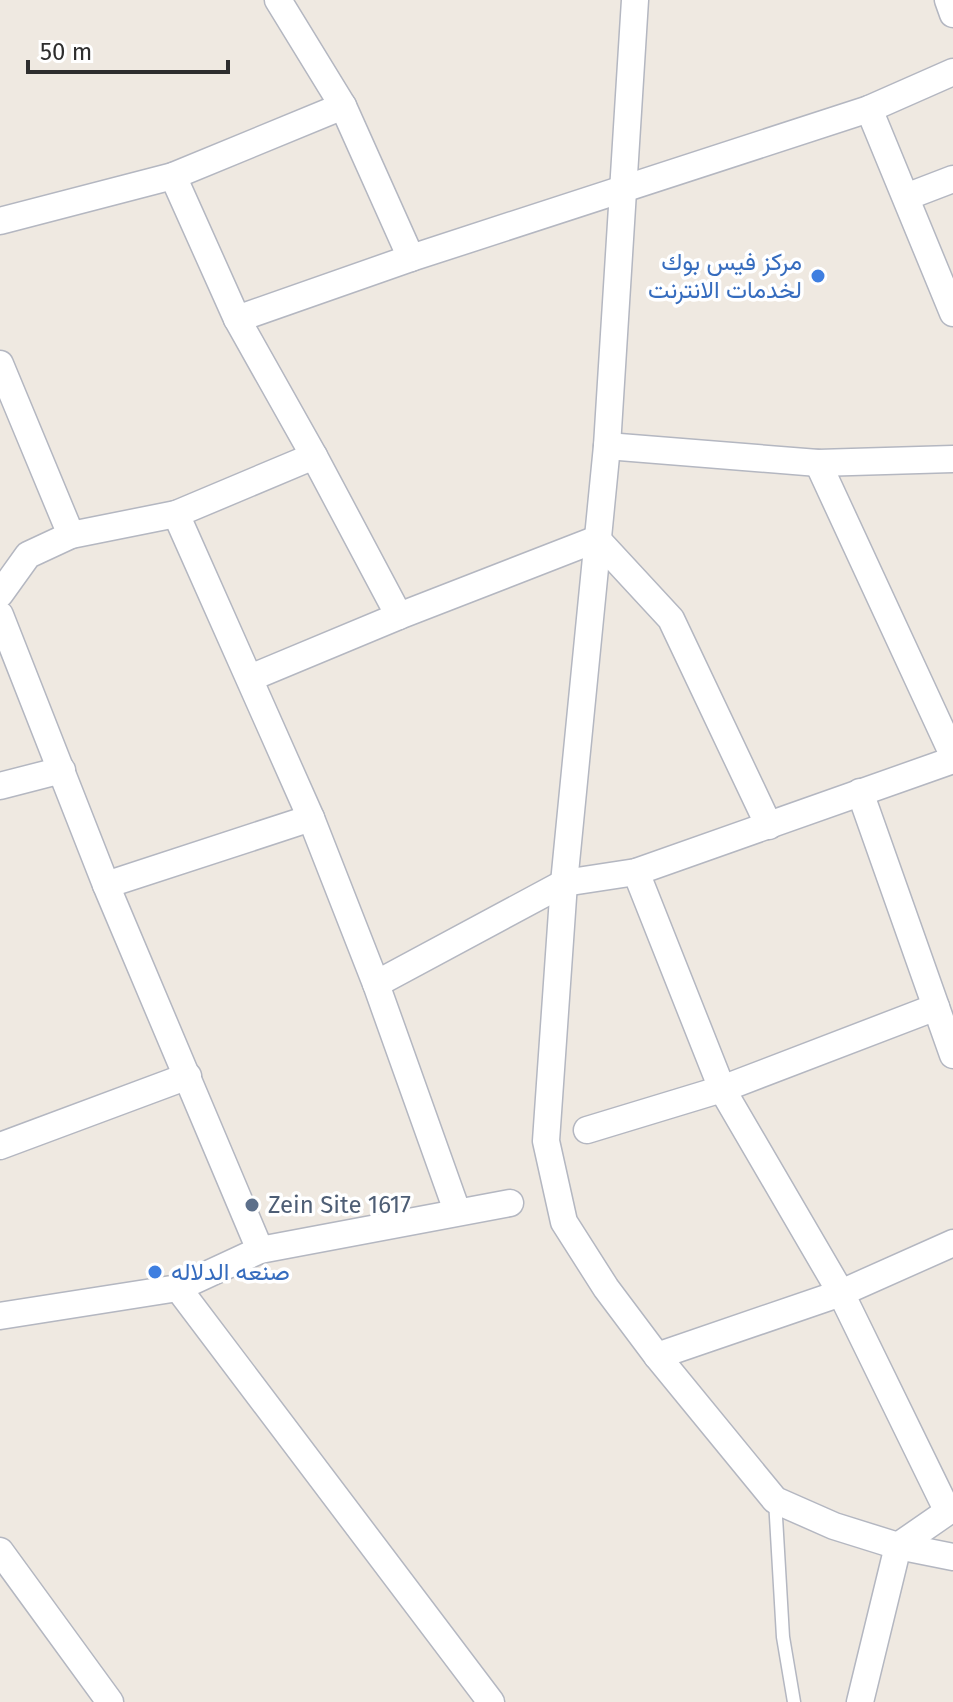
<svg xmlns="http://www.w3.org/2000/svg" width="953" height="1702" viewBox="0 0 953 1702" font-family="'Fira Sans',Vazirmatn,sans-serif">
<rect width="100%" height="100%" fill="#efe9e1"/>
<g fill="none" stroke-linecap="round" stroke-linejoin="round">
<!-- lane casing -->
<g stroke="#b4b7c1" stroke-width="15">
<polyline id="lane" points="775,1500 783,1637 794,1702"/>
</g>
<!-- street casing -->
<g stroke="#b4b7c1" stroke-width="29">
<g id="street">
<polyline points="278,0 343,106 411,258"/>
<polyline points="635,0 607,446 564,883 546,1141 564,1222 606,1288 657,1356 775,1500 834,1526 898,1546 953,1557"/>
<polyline points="948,0 953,14"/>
<polyline points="869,109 953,313"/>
<polyline points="173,176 237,319 314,456 399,616"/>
<polyline points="906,197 953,179"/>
<polyline points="0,221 173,176 343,106"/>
<polyline points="237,319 411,258 869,109 953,72"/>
<polyline points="0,364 71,535"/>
<polyline points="607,446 818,463 953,459"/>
<polyline points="818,463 953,755"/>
<polyline points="176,514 311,818 376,984 457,1211"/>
<polyline points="0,594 28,555 71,535 176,514 314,456"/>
<polyline points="0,615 106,885 260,1250"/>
<polyline points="250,678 399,616 597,539 671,619 769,826"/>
<polyline points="0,786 62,770"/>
<polyline points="860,792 953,1055"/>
<polyline points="636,872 722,1089 841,1293 947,1510"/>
<polyline points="106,885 311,818"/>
<polyline points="376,984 564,883 636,872 953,760"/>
<polyline points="587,1130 722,1089 936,1007"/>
<polyline points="0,1146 188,1076"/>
<polyline points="178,1288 491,1702"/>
<polyline points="0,1316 178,1288 260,1250 510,1203"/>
<polyline points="657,1356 841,1293 953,1243"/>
<polyline points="0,1551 110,1702"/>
<polyline points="860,1702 898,1546 953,1508"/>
</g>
</g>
<!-- lane -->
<use href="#lane" stroke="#fff" stroke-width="12"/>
<!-- street -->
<use href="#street" stroke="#fff" stroke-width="26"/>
</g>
<!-- markers -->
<g fill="#3f7fe0" stroke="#fff" stroke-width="3">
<circle cx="818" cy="276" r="8"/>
<circle cx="155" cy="1272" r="8"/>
</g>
<circle fill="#5c6f8a" stroke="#fff" stroke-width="3" cx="252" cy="1205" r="8"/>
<g text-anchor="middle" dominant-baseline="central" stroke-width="7" stroke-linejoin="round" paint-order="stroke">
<!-- shop labels -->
<g font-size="24" fill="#366cbe" stroke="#fff" text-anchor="end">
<text x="802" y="262">مركز فيس بوك<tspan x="802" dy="28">لخدمات الانترنت</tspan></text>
<text x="171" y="1272" text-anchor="start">صنعه الدلاله</text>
</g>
<!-- service labels -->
<g font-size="24" fill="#4e5e75" stroke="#fff" text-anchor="start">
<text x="268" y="1205">Zein Site 1617</text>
</g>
</g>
<!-- scale -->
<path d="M28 60v12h200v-12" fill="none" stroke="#2e2e2e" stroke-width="4"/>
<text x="40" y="60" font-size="24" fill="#2e2e2e" stroke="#ffffff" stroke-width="6" paint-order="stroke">50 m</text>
</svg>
